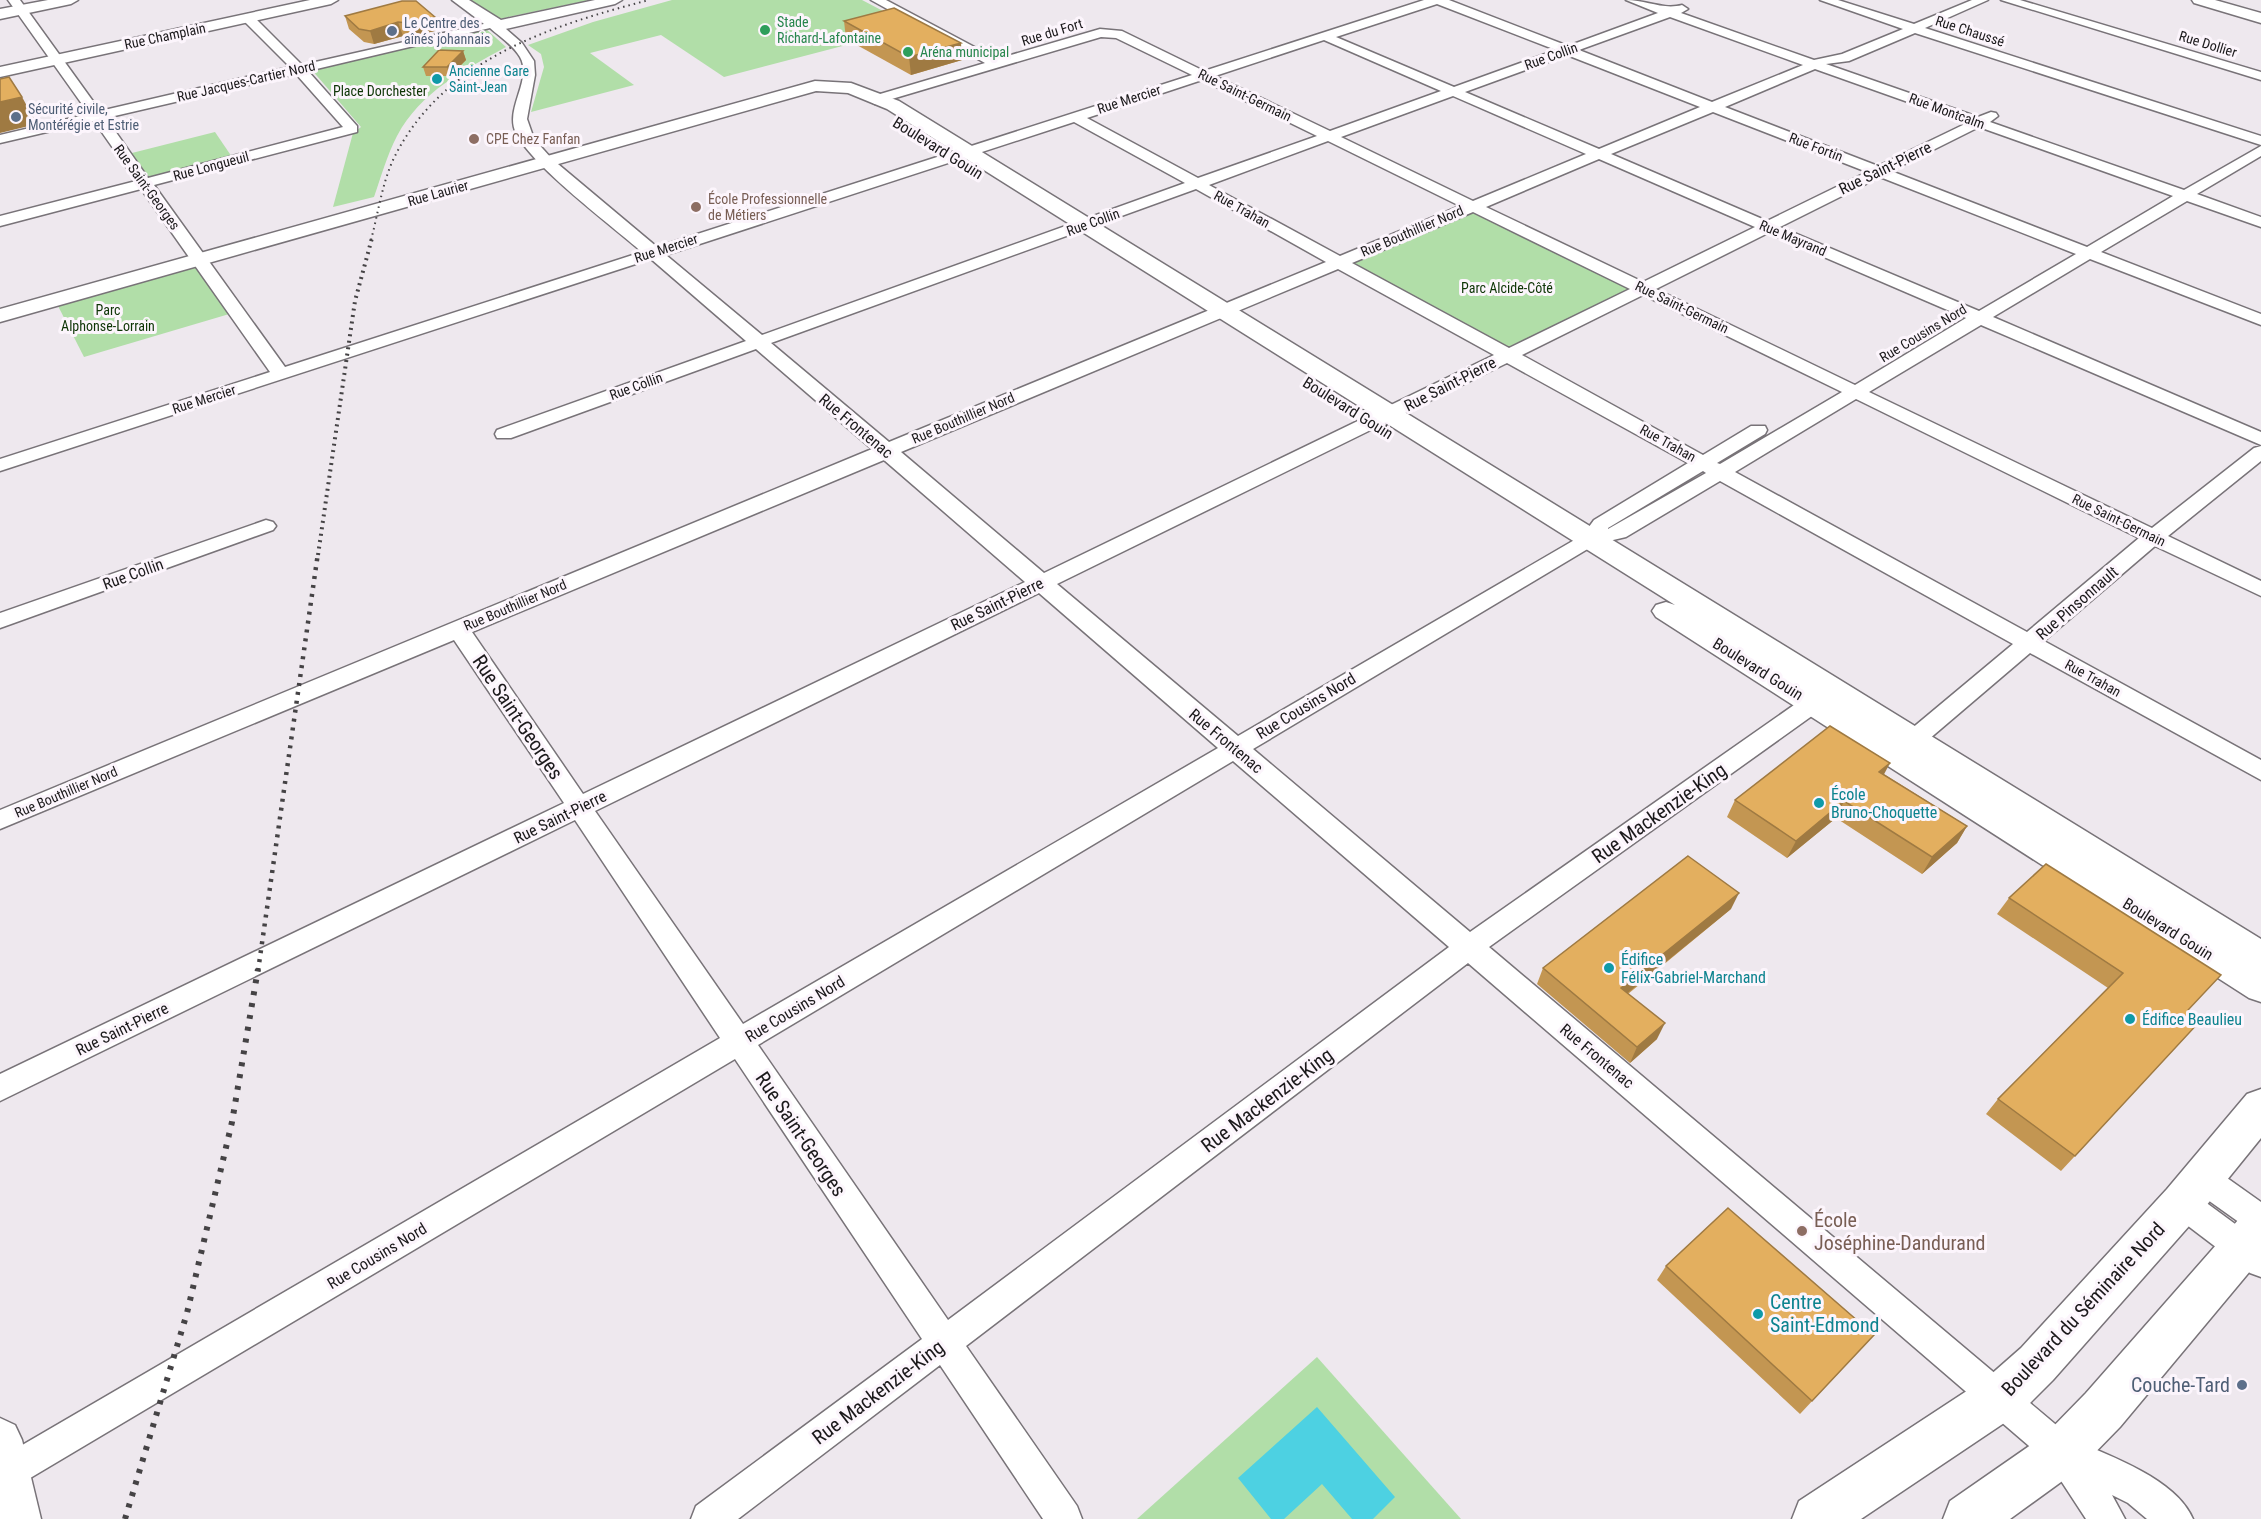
<svg xmlns="http://www.w3.org/2000/svg" width="2261" height="1519" viewBox="0 0 2261 1519" font-family="'Roboto Condensed',sans-serif">
<rect width="100%" height="100%" fill="#eee8ee"/>
<!-- green -->
<g fill="#b1dea8">
<polygon points="466,0 590,0 494,20"/>
<polygon points="672,0 862,0 906,23 847,39 854,43 724,77 661,35 590,53 634,85 531,112 544,67 541,54 528,45 593,22"/>
<path d="M485 28 506 47C463 71 421 91 397 136 387 155 381 177 374 197L333 207 353 133 361 127 311 69Z"/>
<polygon points="215,132 234,160 144,183 124,155"/>
<polygon points="1473,206 1643,288 1508,355 1338,262"/>
<polygon points="199,259 236,312 84,357 55,300"/>
<polygon points="1317,1357 1461,1519 1137,1519"/>
</g>
<!-- water -->
<polygon fill="#4dd1e2" points="1317,1407 1395,1497 1373,1519 1352,1519 1322,1484 1284,1519 1271,1519 1238,1478"/>
<g fill="none" stroke-linecap="round" stroke-linejoin="round">
<!-- minor casing -->
<g stroke="#787378" stroke-width="3">
<g id="minor">
<path d="M8 0H20L100 111 290 67 244 21 242 18 248 14 252 15 302 65 497 21 522 43 534 61 535 75 527 119 534 139 552 159 657 247 1192 75 1116 38 1101 37 875 104 868 100 870 97 985 63 871 0H886L997 59 1100 29 1122 31 1204 71 1424 0H1449L1568 46 1658 13 1626 0C1646 0 1663 10 1682 5L1688 9 1681 13 1814 60 1842 54 1903 29 1820 0H1838L1914 24 1972 0H1988L1925 28 2261 136V145L1915 33 1849 61 1826 64 1978 117 1991 112 1996 113 1998 116 1990 122 2184 190 2261 146V156L2197 194 2261 217V227L2187 201 2101 252 2261 314V325L2090 259 1993 317 2261 432V445L1981 325 1869 392 2152 528 2254 448 2261 446V461L2168 536 2261 581V596L2155 546 2044 641 2261 760V780L2030 653 1908 757 1900 760 1892 757 1888 751 1892 745 2013 644 1720 481 1626 537 1596 544 1253 749 1470 932 1821 686 1829 684 1837 686 1840 692 1837 698 1489 947 2074 1440C2112 1457 2176 1479 2193 1519H2147L2128 1503 2112 1495 2125 1519H2086L2050 1464 1468 963 966 1346 1077 1506 1082 1519H1043L940 1365 738 1519H691L696 1506 922 1339 735 1059 0 1496V1458L720 1038 575 820 0 1101V1074L564 803 454 640 0 829V810L872 449 756 349 511 438H497L495 434 497 430 746 341 651 259 0 471V459L270 372 141 189 0 226V216L136 181 94 121 0 143V135L89 114ZM1437 4 1556 50 1454 87 1336 37ZM1670 17 1803 65 1712 102 1579 50ZM490 28C500 37 513 45 520 57 533 80 504 109 516 133 533 167 611 225 642 252L285 367 154 185 357 132V126L308 71ZM1324 40 1441 91 1330 131 1215 76ZM1567 55 1700 107 1599 149 1465 92ZM1815 69 1967 123 1878 166 1725 107ZM296 74 343 127 148 178 106 118ZM1202 80 1317 136 1198 178 1087 118ZM1453 96 1586 154 1473 201 1341 137ZM1713 112 1867 172 1767 221 1611 154ZM1074 122 1185 183 762 335 666 255ZM1979 127 2173 196 2087 247 1891 171ZM1328 141 1460 206 1340 256 1209 185ZM1599 159 1755 227 1643 282 1486 207ZM1880 177 2076 254 1979 311 1780 227ZM1196 189 1326 262 889 442 771 343ZM1473 212 1630 289 1509 348 1352 263ZM1768 233 1966 318 1855 385 1656 289ZM1338 269 1494 355 1044 573 901 452ZM1643 295 1842 392 1720 464 1717 463 1765 434 1767 430 1765 426H1751L1703 455 1522 355ZM1507 363 1688 463 1594 520 1583 535 1238 736 1057 584ZM1856 399 2139 538 2027 632 1735 472ZM884 460 1025 582 583 794 472 632ZM1703 471 1706 473 1608 529V528ZM1039 593 1218 748 743 1024 595 811ZM1233 761 1449 947 948 1320 758 1045Z"/>
<polygon points="2001,0 2020,0 2261,72 2261,80"/>
<polygon points="266,520 273,522 276,526 273,530 0,628 0,613"/>
<polygon points="2202,1164 2213,1168 2261,1202 2261,1235 2250,1230 2191,1188 2187,1178 2191,1168"/>
<polygon points="2182,1189 2193,1193 2261,1243 2261,1277 2250,1273 2171,1213 2166,1203 2171,1193"/>
</g>
</g>
<!-- tertiary casing -->
<g stroke="#787378" stroke-width="3">
<g id="tertiary">
<polygon points="48,0 78,0 71,4 0,19 0,9"/>
<polygon points="310,0 338,0 331,4 0,77 0,67"/>
<polygon points="452,0 469,0 501,20 595,0 622,0 615,4 501,30 488,27"/>
<polygon points="2192,0 2215,0 2261,13 2261,23 2194,3"/>
<polygon points="815,81 851,83 899,101 2261,939 2261,1002 2249,998 1656,617 1652,611 1656,605 1666,602 1675,605 887,109 848,93 816,91 0,322 0,309"/>
<polygon points="0,1418 15,1425 22,1440 41,1519 0,1519"/>
</g>
</g>
<!-- secondary casing -->
<g stroke="#787378" stroke-width="3">
<g id="secondary">
<polygon points="2261,1089 2261,1138 2197,1217 2053,1380 2022,1411 1861,1519 1792,1519 1799,1501 1988,1377 2021,1348 2167,1189 2247,1094"/>
<polygon points="2261,1205 2261,1258 2120,1427 2079,1469 2010,1519 1943,1519 1950,1501 2045,1435 2086,1393 2246,1211"/>
</g>
</g>
<!-- minor -->
<use href="#minor" fill="#fff" fill-rule="evenodd"/>
<!-- tertiary -->
<use href="#tertiary" fill="#fff" fill-rule="evenodd"/>
<!-- secondary -->
<use href="#secondary" fill="#fff" fill-rule="evenodd"/>
<!-- rail-far3 -->
<path stroke="#454345" stroke-width="2" stroke-dasharray="1.5 4" stroke-linecap="butt" d="M371 240C378 214 382 184 393 160 441 60 550 26 649 0"/>
<!-- rail-far2 -->
<polyline stroke="#454345" stroke-width="4" stroke-dasharray="2 4.5" stroke-linecap="butt" points="318,555 355,301 372,238"/>
<!-- rail-far1 -->
<polyline stroke="#454345" stroke-width="4.5" stroke-dasharray="3 6" stroke-linecap="butt" points="258,971 318,553"/>
<!-- rail -->
<polyline stroke="#454345" stroke-width="6" stroke-dasharray="4 8" stroke-linecap="butt" points="125,1519 187,1313 232,1122 258,969"/>
</g>
<!-- wall -->
<g fill="#c39652">
<polygon points="345,16 435,17 439,30 413,36 403,36 374,44 364,42 349,29"/>
<polygon points="844,21 962,60 911,75 846,39"/>
<polygon points="463,51 466,60 450,76 426,76 423,67"/>
<polygon points="1884,774 1967,826 1957,843 1922,874 1836,818 1787,858 1727,817 1735,800"/>
<polygon points="2009,898 2202,1019 2061,1171 1986,1114 1998,1099 2108,988 1997,914"/>
<polygon points="1731,909 1628,994 1657,1039 1630,1063 1537,984 1543,968"/>
<polygon points="1666,1266 1874,1335 1800,1414 1657,1280"/>
</g>
<!-- shaded-wall -->
<g fill="#9f7a42">
<polygon points="435,17 439,30 413,36 409,23"/>
<polygon points="398,22 403,36 374,44 370,31"/>
<polygon points="961,43 962,60 911,75 909,57"/>
<polygon points="463,51 466,60 450,76 447,67"/>
<polygon points="22,97 37,124 0,133 0,102"/>
<polygon points="1890,763 1881,780 1879,772"/>
<polygon points="1844,801 1836,818 1787,858 1796,841"/>
<polygon points="1967,826 1957,843 1922,874 1932,857"/>
<polygon points="1739,893 1731,909 1614,1004 1621,988"/>
<polygon points="1665,1023 1657,1039 1630,1063 1637,1047"/>
</g>
<!-- building -->
<g fill="#e3af5f" stroke="#9f7a42" stroke-width="1.5">
<polygon points="402,1 416,1 435,17 409,23 398,22 370,31 359,29 345,16"/>
<polygon points="894,8 961,43 909,57 844,21"/>
<polygon points="439,50 463,51 447,67 423,67"/>
<polygon points="9,77 22,97 0,102 0,79"/>
<polygon points="1830,726 1890,763 1879,772 1967,826 1932,857 1844,801 1796,841 1735,800"/>
<polygon points="1688,856 1739,893 1621,988 1665,1023 1637,1047 1543,968"/>
<polygon points="2046,864 2221,975 2188,1010 2202,1019 2075,1156 1998,1099 2123,973 2009,898"/>
<polygon points="1728,1208 1874,1335 1812,1401 1666,1266"/>
</g>
<!-- markers -->
<g fill="#2e9e5b" stroke="#fcf5fc" stroke-width="2">
<circle cx="765" cy="30" r="6"/>
<circle cx="908" cy="52" r="6"/>
</g>
<g fill="#5c6f8a" stroke="#fcf5fc" stroke-width="2">
<circle cx="392" cy="31" r="6"/>
<circle cx="16" cy="117" r="6"/>
<circle cx="2242" cy="1385" r="6"/>
</g>
<g fill="#0f9aa8" stroke="#fcf5fc" stroke-width="2">
<circle cx="437" cy="79" r="6"/>
<circle cx="1819" cy="803" r="6"/>
<circle cx="1609" cy="968" r="6"/>
<circle cx="2130" cy="1019" r="6"/>
<circle cx="1758" cy="1314" r="6"/>
</g>
<g fill="#8d6e63" stroke="#fcf5fc" stroke-width="2">
<circle cx="474" cy="139" r="6"/>
<circle cx="696" cy="207" r="6"/>
<circle cx="1802" cy="1231" r="6"/>
</g>
<g text-anchor="middle" dominant-baseline="central" stroke-width="6" stroke-linejoin="round" paint-order="stroke">
<!-- far-leisure labels -->
<g font-size="14" fill="#27864d" stroke="#fcf5fc" text-anchor="start">
<text x="777" y="22">Stade<tspan x="777" dy="16">Richard-Lafontaine</tspan></text>
<text x="920" y="52">Aréna municipal</text>
</g>
<!-- far-service labels -->
<g font-size="14" fill="#4e5e75" stroke="#fcf5fc" text-anchor="start">
<text x="404" y="23">Le Centre des<tspan x="404" dy="16">aînés johannais</tspan></text>
<text x="28" y="109">Sécurité civile,<tspan x="28" dy="16">Montérégie et Estrie</tspan></text>
</g>
<!-- far-street labels -->
<g font-size="14" fill="#1b191b" stroke="#fcf5fc">
<text transform="translate(1970 31) rotate(18)">Rue Chaussé</text>
<text transform="translate(1052 32) rotate(-17)">Rue du Fort</text>
<text transform="translate(165 36) rotate(-12)">Rue Champlain</text>
<text transform="translate(2208 44) rotate(17)">Rue Dollier</text>
<text transform="translate(1551 56) rotate(-20)">Rue Collin</text>
<text transform="translate(246 81) rotate(-13)">Rue Jacques-Cartier Nord</text>
<text transform="translate(1245 95) rotate(26)">Rue Saint-Germain</text>
<text transform="translate(1129 99) rotate(-18)">Rue Mercier</text>
<text transform="translate(1947 111) rotate(20)">Rue Montcalm</text>
<text transform="translate(1816 147) rotate(21)">Rue Fortin</text>
<text transform="translate(211 166) rotate(-15)">Rue Longueuil</text>
<text transform="translate(147 187) rotate(54)">Rue Saint-Georges</text>
<text transform="translate(438 193) rotate(-16)">Rue Laurier</text>
<text transform="translate(1242 209) rotate(29)">Rue Trahan</text>
<text transform="translate(1093 222) rotate(-20)">Rue Collin</text>
<text transform="translate(1412 231) rotate(-23)">Rue Bouthillier Nord</text>
<text transform="translate(1793 238) rotate(23)">Rue Mayrand</text>
<text transform="translate(666 248) rotate(-18)">Rue Mercier</text>
<text transform="translate(1682 307) rotate(26)">Rue Saint-Germain</text>
<text transform="translate(1923 333) rotate(-31)">Rue Cousins Nord</text>
<text transform="translate(636 386) rotate(-20)">Rue Collin</text>
<text transform="translate(204 399) rotate(-18)">Rue Mercier</text>
<text transform="translate(963 418) rotate(-23)">Rue Bouthillier Nord</text>
<text transform="translate(1668 443) rotate(29)">Rue Trahan</text>
<text transform="translate(2119 520) rotate(26)">Rue Saint-Germain</text>
<text transform="translate(515 605) rotate(-23)">Rue Bouthillier Nord</text>
<text transform="translate(2093 678) rotate(29)">Rue Trahan</text>
<text transform="translate(66 792) rotate(-23)">Rue Bouthillier Nord</text>
</g>
<!-- far-culture labels -->
<g font-size="14" fill="#0d838f" stroke="#fcf5fc" text-anchor="start">
<text x="449" y="71">Ancienne Gare<tspan x="449" dy="16">Saint-Jean</tspan></text>
</g>
<!-- far-park labels -->
<g font-size="14" fill="#0d3505" stroke="#fcf5fc">
<text x="380" y="91">Place Dorchester</text>
<text x="1507" y="288">Parc Alcide-Côté</text>
<text x="108" y="310">Parc<tspan x="108" dy="16">Alphonse-Lorrain</tspan></text>
</g>
<!-- far-education labels -->
<g font-size="14" fill="#785e54" stroke="#fcf5fc" text-anchor="start">
<text x="486" y="139">CPE Chez Fanfan</text>
<text x="708" y="199">École Professionnelle<tspan x="708" dy="16">de Métiers</tspan></text>
</g>
<!-- street labels -->
<g font-size="16" fill="#1b191b" stroke="#fcf5fc">
<text transform="translate(938 148) rotate(32)">Boulevard Gouin</text>
<text transform="translate(1885 168) rotate(-26)">Rue Saint-Pierre</text>
<text transform="translate(1450 384) rotate(-27)">Rue Saint-Pierre</text>
<text transform="translate(1348 408) rotate(32)">Boulevard Gouin</text>
<text transform="translate(856 426) rotate(40)">Rue Frontenac</text>
<text transform="translate(133 574) rotate(-20)">Rue Collin</text>
<text transform="translate(2077 603) rotate(-41)">Rue Pinsonnault</text>
<text transform="translate(997 604) rotate(-26)">Rue Saint-Pierre</text>
<text transform="translate(1758 669) rotate(32)">Boulevard Gouin</text>
<text transform="translate(1306 706) rotate(-31)">Rue Cousins Nord</text>
<text transform="translate(1226 741) rotate(40)">Rue Frontenac</text>
<text transform="translate(560 817) rotate(-26)">Rue Saint-Pierre</text>
<text transform="translate(2168 929) rotate(32)">Boulevard Gouin</text>
<text transform="translate(795 1009) rotate(-31)">Rue Cousins Nord</text>
<text transform="translate(122 1029) rotate(-26)">Rue Saint-Pierre</text>
<text transform="translate(1597 1056) rotate(40)">Rue Frontenac</text>
<text transform="translate(377 1256) rotate(-31)">Rue Cousins Nord</text>
</g>
<!-- culture labels -->
<g font-size="16" fill="#0d838f" stroke="#fcf5fc" text-anchor="start">
<text x="1831" y="794">École<tspan x="1831" dy="18">Bruno-Choquette</tspan></text>
<text x="1621" y="959">Édifice<tspan x="1621" dy="18">Félix-Gabriel-Marchand</tspan></text>
<text x="2142" y="1019">Édifice Beaulieu</text>
</g>
<!-- near-street labels -->
<g font-size="20" fill="#1b191b" stroke="#fcf5fc">
<text transform="translate(518 717) rotate(56)">Rue Saint-Georges</text>
<text transform="translate(1659 813) rotate(-35)">Rue Mackenzie-King</text>
<text transform="translate(1267 1100) rotate(-37)">Rue Mackenzie-King</text>
<text transform="translate(801 1134) rotate(56)">Rue Saint-Georges</text>
<text transform="translate(2083 1309) rotate(-47)">Boulevard du Séminaire Nord</text>
<text transform="translate(878 1392) rotate(-37)">Rue Mackenzie-King</text>
</g>
<!-- near-education labels -->
<g font-size="20" fill="#785e54" stroke="#fcf5fc" text-anchor="start">
<text x="1814" y="1220">École<tspan x="1814" dy="23">Joséphine-Dandurand</tspan></text>
</g>
<!-- near-culture labels -->
<g font-size="20" fill="#0d838f" stroke="#fcf5fc" text-anchor="start">
<text x="1770" y="1302">Centre<tspan x="1770" dy="23">Saint-Edmond</tspan></text>
</g>
<!-- near-service labels -->
<g font-size="20" fill="#4e5e75" stroke="#fcf5fc" text-anchor="end">
<text x="2230" y="1385">Couche-Tard</text>
</g>
</g>
</svg>
